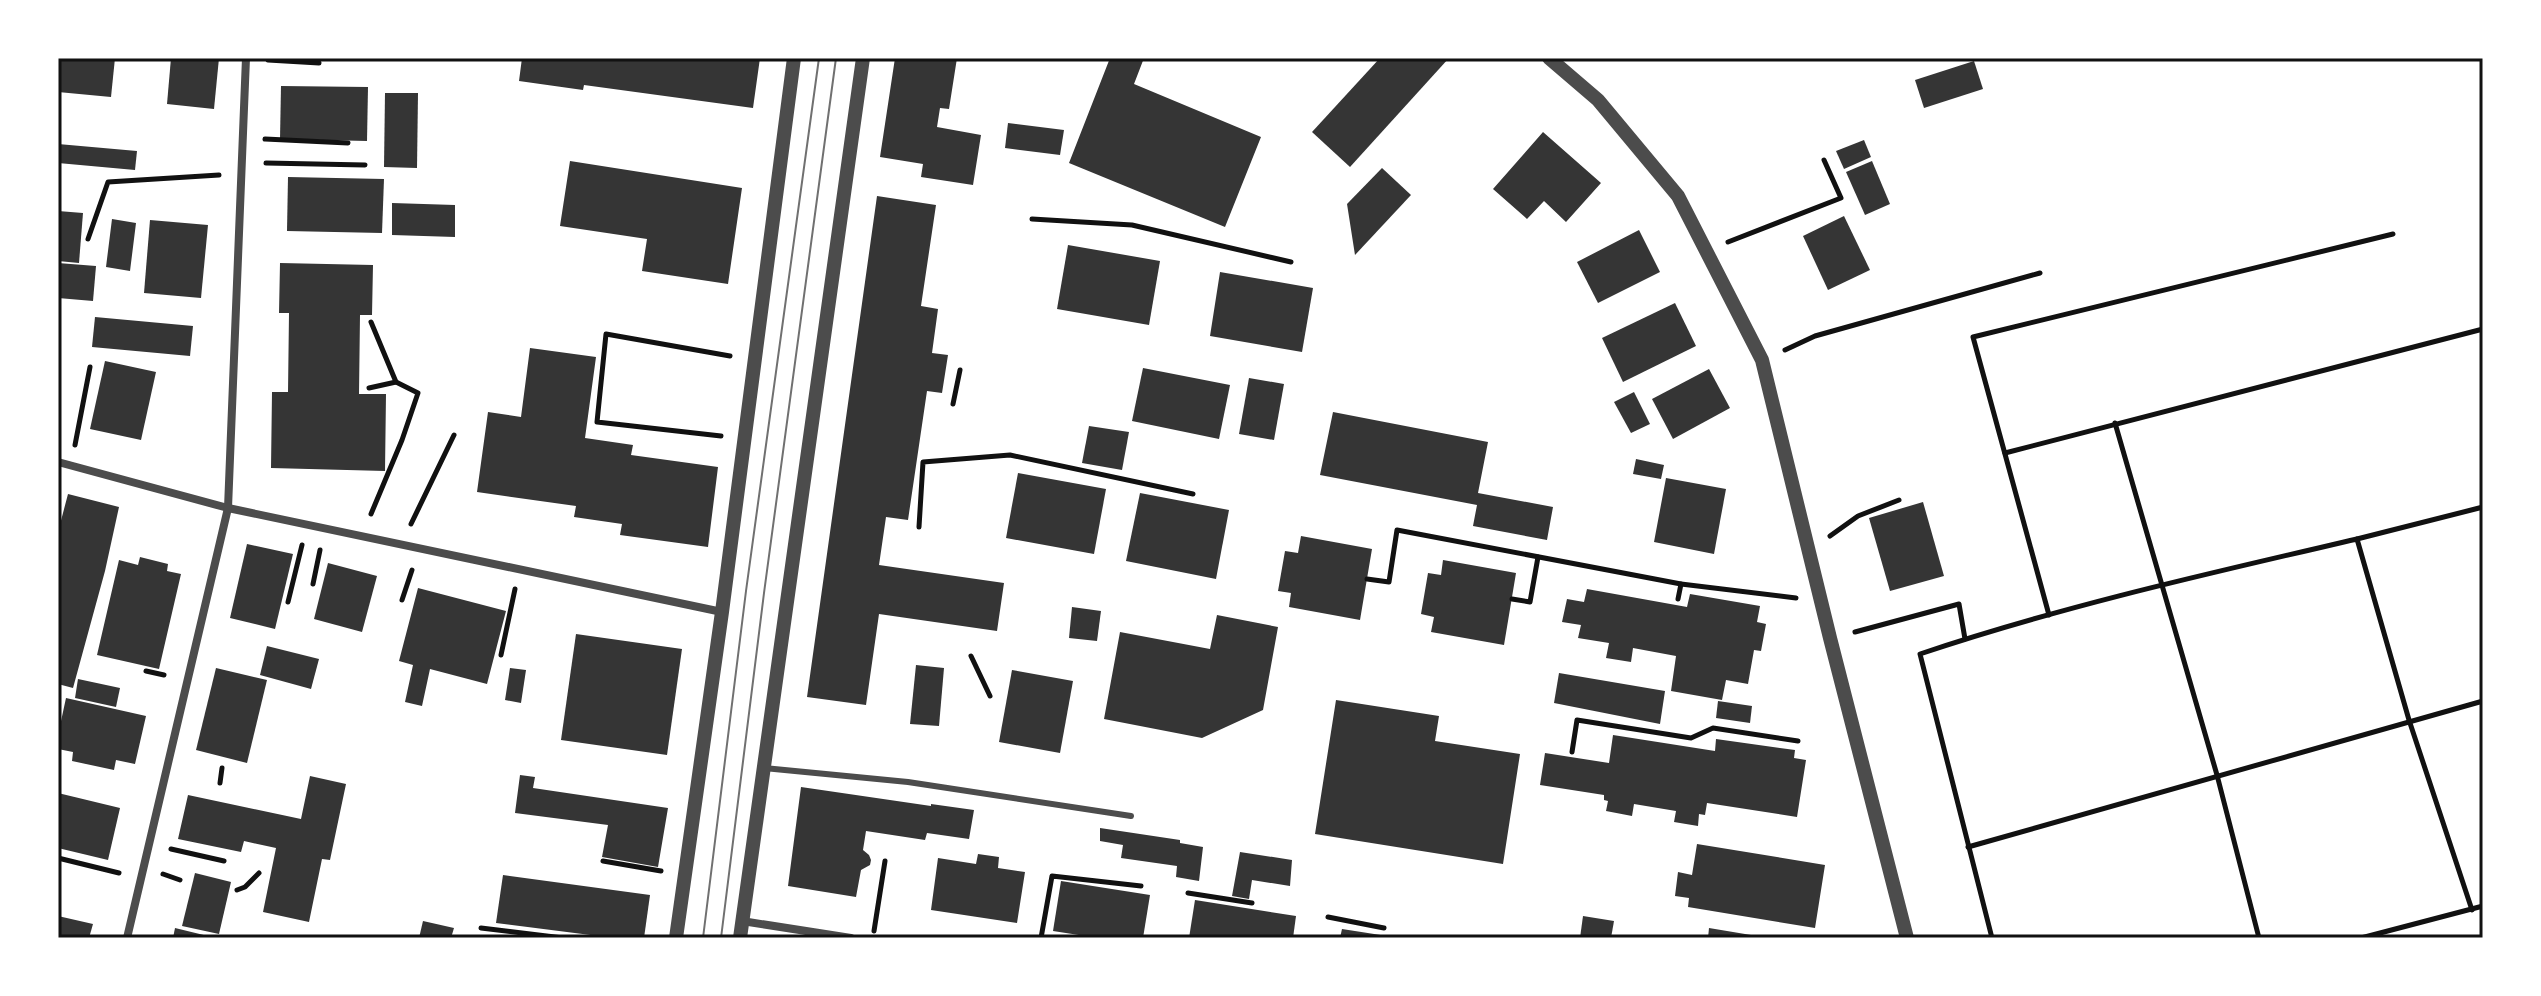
<svg xmlns="http://www.w3.org/2000/svg" width="2541" height="996" viewBox="0 0 2541 996" font-family="'Roboto Condensed',sans-serif">
<rect width="100%" height="100%" fill="#fff"/>
<!-- building -->
<g fill="#353535">
<polygon points="58,58 115,58 111,97 58,92"/>
<polygon points="171,58 219,58 214,109 167,104"/>
<polygon points="522,58 760,58 753,108 584,85 583,90 519,81"/>
<polygon points="895,58 957,58 949,109 940,108 937,127 981,135 973,185 921,177 923,164 880,157"/>
<polygon points="1110,58 1144,58 1134,84 1261,137 1225,227 1069,163"/>
<polygon points="1380,58 1449,58 1350,167 1312,132"/>
<polygon points="1974,61 1983,89 1924,108 1915,80"/>
<polygon points="281,86 368,87 367,141 280,139"/>
<polygon points="385,93 418,93 417,168 384,167"/>
<polygon points="1008,123 1064,130 1060,155 1005,148"/>
<polygon points="1543,132 1601,183 1566,222 1544,201 1527,219 1493,189"/>
<polygon points="1864,140 1871,157 1844,169 1836,151"/>
<polygon points="58,144 137,151 135,170 58,163"/>
<polygon points="570,161 742,188 728,284 642,271 647,239 560,226"/>
<polygon points="1872,161 1890,204 1865,215 1846,172"/>
<polygon points="1382,168 1411,195 1355,255 1347,204"/>
<polygon points="288,177 384,179 382,233 287,231"/>
<polygon points="877,196 936,205 921,306 938,309 932,353 948,355 942,393 927,391 908,520 886,517 879,565 1004,583 997,631 879,614 866,705 807,697"/>
<polygon points="392,203 455,205 455,237 392,235"/>
<polygon points="58,211 83,213 79,263 58,261"/>
<polygon points="1844,216 1870,270 1828,290 1803,236"/>
<polygon points="112,219 136,223 130,271 106,267"/>
<polygon points="150,220 208,225 201,298 144,293"/>
<polygon points="1639,230 1660,272 1598,303 1577,262"/>
<polygon points="1068,245 1160,261 1149,325 1057,309"/>
<polygon points="58,263 96,266 93,301 58,298"/>
<polygon points="280,263 373,265 372,315 360,315 359,394 386,394 385,471 271,468 272,392 288,392 289,313 279,313"/>
<polygon points="1220,272 1313,288 1302,352 1210,336"/>
<polygon points="1675,303 1696,346 1623,382 1602,338"/>
<polygon points="95,317 193,326 190,356 92,347"/>
<polygon points="530,348 596,357 585,438 633,445 631,455 718,467 708,547 620,535 622,524 574,517 576,506 477,492 488,412 521,417"/>
<polygon points="105,361 156,372 141,440 90,429"/>
<polygon points="1143,368 1230,385 1219,439 1132,421"/>
<polygon points="1709,369 1730,408 1673,439 1652,399"/>
<polygon points="1249,378 1284,384 1274,440 1239,434"/>
<polygon points="1634,392 1650,424 1631,433 1614,402"/>
<polygon points="1333,412 1488,442 1478,493 1553,507 1547,540 1473,526 1477,505 1320,475"/>
<polygon points="1089,426 1129,432 1122,470 1082,463"/>
<polygon points="1636,459 1664,465 1661,479 1633,474"/>
<polygon points="1018,473 1106,489 1094,554 1006,538"/>
<polygon points="1666,478 1726,489 1714,554 1654,542"/>
<polygon points="1140,493 1229,510 1216,579 1126,561"/>
<polygon points="68,494 119,507 105,571 73,688 58,684 58,655 61,644 58,643 58,532"/>
<polygon points="1923,502 1944,576 1890,591 1869,518"/>
<polygon points="1301,536 1372,549 1360,620 1289,607 1291,593 1278,591 1285,551 1298,553"/>
<polygon points="247,544 293,554 275,629 230,618"/>
<polygon points="140,557 168,564 167,571 181,574 159,669 97,655 119,560 138,565"/>
<polygon points="1443,560 1516,573 1504,645 1431,632 1434,617 1421,614 1428,573 1441,575"/>
<polygon points="328,563 377,576 362,632 314,619"/>
<polygon points="418,588 506,611 487,684 430,669 422,706 405,702 413,665 399,661"/>
<polygon points="1587,589 1687,607 1690,594 1760,606 1757,622 1766,624 1761,651 1754,650 1748,684 1726,680 1722,700 1671,691 1676,656 1633,648 1631,662 1606,658 1609,643 1578,638 1581,625 1562,622 1567,599 1584,602"/>
<polygon points="1072,607 1101,611 1097,641 1069,638"/>
<polygon points="1217,615 1278,627 1263,710 1202,738 1104,719 1120,632 1210,649"/>
<polygon points="576,634 682,649 667,755 561,740"/>
<polygon points="267,646 319,659 311,689 260,675"/>
<polygon points="916,665 944,668 939,726 910,724"/>
<polygon points="216,668 267,680 247,763 196,750"/>
<polygon points="510,668 526,670 521,703 505,700"/>
<polygon points="1012,670 1073,681 1060,753 999,742"/>
<polygon points="1559,673 1665,691 1660,724 1554,703"/>
<polygon points="78,679 120,688 116,707 75,698"/>
<polygon points="66,698 146,716 135,764 116,760 114,770 72,761 73,752 58,749 58,735"/>
<polygon points="1336,700 1439,716 1435,741 1520,754 1503,864 1315,834"/>
<polygon points="1718,701 1752,706 1750,723 1716,718"/>
<polygon points="1613,735 1715,751 1716,739 1795,750 1794,758 1806,760 1797,817 1707,803 1705,815 1699,814 1698,826 1674,822 1676,811 1634,804 1632,816 1606,811 1608,801 1604,800 1604,795 1540,785 1545,753 1609,763"/>
<polygon points="520,775 535,777 533,788 668,808 658,867 602,857 608,825 515,813"/>
<polygon points="310,776 346,784 330,860 322,859 309,922 263,912 276,848 244,841 241,852 178,839 188,795 301,819"/>
<polygon points="801,787 931,806 931,804 974,810 969,839 927,833 925,840 866,831 863,850 869,855 871,860 870,865 861,870 856,897 788,886"/>
<polygon points="58,793 120,808 108,860 58,848"/>
<polygon points="1100,828 1180,840 1180,843 1203,847 1199,881 1176,877 1177,866 1121,858 1123,845 1100,841"/>
<polygon points="1697,844 1825,865 1815,928 1688,907 1689,898 1675,896 1678,872 1692,875"/>
<polygon points="1240,852 1292,860 1290,886 1252,880 1249,899 1232,896"/>
<polygon points="978,854 999,857 998,868 1025,872 1017,923 931,910 938,858 976,864"/>
<polygon points="195,873 231,882 219,934 182,926"/>
<polygon points="503,875 650,895 644,938 614,938 496,923"/>
<polygon points="1061,881 1150,895 1143,938 1098,938 1053,931"/>
<polygon points="1195,900 1296,916 1293,938 1189,938"/>
<polygon points="58,916 93,924 89,938 58,938"/>
<polygon points="1583,916 1614,921 1611,938 1580,938"/>
<polygon points="423,921 454,928 451,938 419,938"/>
<polygon points="175,928 212,937 212,938 173,938"/>
<polygon points="1709,928 1757,936 1757,938 1708,938"/>
<polygon points="1342,929 1387,936 1387,938 1340,938"/>
</g>
<g fill="none" stroke-linecap="round" stroke-linejoin="round">
<!-- path -->
<g stroke="#111" stroke-width="5">
<polyline points="268,60 319,63"/>
<polyline points="265,139 348,143"/>
<polyline points="266,163 365,165"/>
<polyline points="1032,219 1132,225 1291,262"/>
<polyline points="88,239 108,182 219,175"/>
<polyline points="1728,242 1841,198 1824,160"/>
<polyline points="1785,350 1815,336 2040,273"/>
<polyline points="369,388 396,382 371,322"/>
<polyline points="953,404 960,370"/>
<polyline points="2115,423 2217,775 2259,938"/>
<polyline points="721,436 597,422 606,334 730,356"/>
<polyline points="75,445 90,367"/>
<polyline points="2005,453 2483,329"/>
<polyline points="371,514 402,440 418,393 396,382"/>
<polyline points="411,524 454,435"/>
<polyline points="919,527 923,462 1010,455 1193,494"/>
<polyline points="1830,536 1858,516 1899,500"/>
<polyline points="2357,539 2483,507"/>
<polyline points="1367,579 1389,582 1397,530 1681,584 1796,598"/>
<polyline points="313,584 320,550"/>
<polyline points="1512,599 1530,602 1538,557"/>
<polyline points="1678,599 1681,584"/>
<polyline points="402,600 412,570"/>
<polyline points="288,602 302,545"/>
<polyline points="2049,615 1973,337 2393,234"/>
<polyline points="1855,632 1959,604 1965,639"/>
<polyline points="501,655 515,589"/>
<polyline points="971,656 990,696"/>
<polyline points="146,671 164,675"/>
<polyline points="1572,752 1577,720 1691,738 1713,728 1798,741"/>
<polyline points="220,783 222,768"/>
<polyline points="1968,847 2483,701"/>
<polyline points="171,849 224,861"/>
<polyline points="58,858 119,873"/>
<polyline points="603,861 661,871"/>
<polyline points="163,874 180,880"/>
<polyline points="237,890 245,887 259,873"/>
<polyline points="1188,893 1252,903"/>
<polyline points="1328,917 1384,928"/>
<polyline points="481,928 563,938"/>
<polyline points="874,931 885,861"/>
<polyline points="1041,938 1052,876 1141,886"/>
<path d="M1992 938 1920 654C2063 606 2211 573 2357 539L2409 720 2472 910"/>
<polyline points="2361,938 2483,906"/>
</g>
<!-- service -->
<polyline stroke="#4c4c4c" stroke-width="6" points="764,768 908,782 1131,816"/>
<!-- minor -->
<g stroke="#4c4c4c" stroke-width="8">
<polyline points="58,462 228,508 722,612"/>
<polyline points="742,921 851,938"/>
<polyline points="127,938 228,508 246,58"/>
</g>
<!-- tertiary -->
<g stroke="#4c4c4c" stroke-width="14">
<polyline points="1549,58 1598,100 1678,196 1762,360 1830,638 1907,938"/>
<polyline points="676,938 722,612 794,58"/>
<polyline points="740,938 863,58"/>
</g>
<!-- tram -->
<g stroke="#707070" stroke-width="2">
<polyline points="703,938 746,591 819,58"/>
<polyline points="721,938 764,593 836,58"/>
</g>
</g>
<!-- border -->
<rect width="2541" height="996" fill="none" stroke="#ffffff" stroke-width="120"/>
<rect x="60" y="60" width="2421" height="876" fill="none" stroke="#111" stroke-width="3"/>
</svg>
